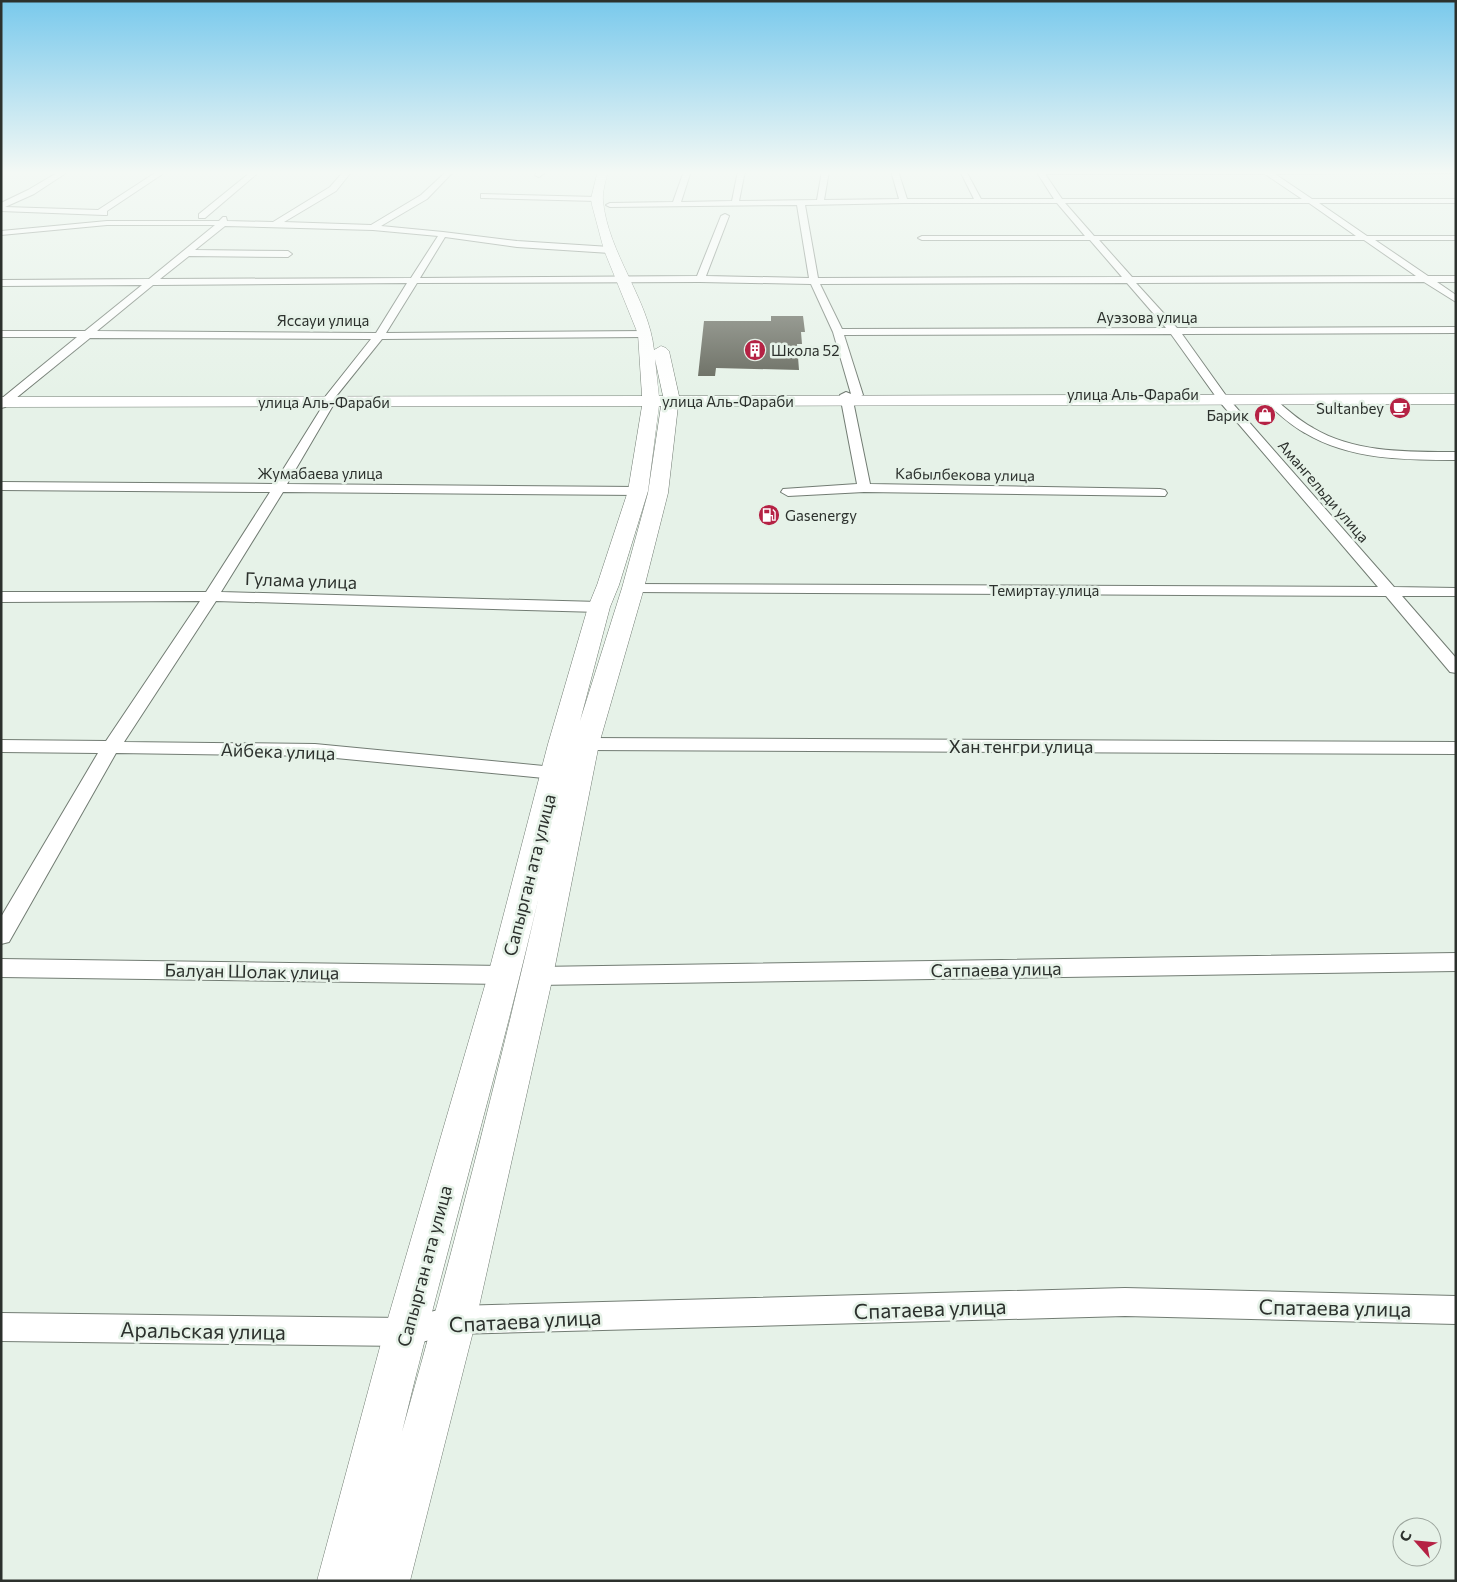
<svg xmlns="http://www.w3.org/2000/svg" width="1457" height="1582" viewBox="0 0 1457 1582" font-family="Commissioner,sans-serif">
<rect width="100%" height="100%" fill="#e6f2e8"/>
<!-- building -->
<polygon fill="#66695e" points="771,316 803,316 805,332 801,332 802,344 797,344 799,370 716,368 715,376 698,376 704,321 771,321"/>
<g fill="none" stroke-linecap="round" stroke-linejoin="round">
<!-- street casing -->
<g stroke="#727c73" stroke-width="2">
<g id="street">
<polygon points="60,171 69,171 34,194 5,207 98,210 158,171 167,171 107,211 107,215 104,215 1,211 1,203 28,190"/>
<polygon points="252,171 260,171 205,218 199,218 199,214"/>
<path d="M344 171H352L336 191 284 222 371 225 421 195 447 171H454L427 199 381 226 443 232 517 241 610 247 614 250 610 253 517 247 445 237 420 278 697 276 721 216 725 214 729 216 706 276 809 278 797 205 610 207 606 205 610 203 673 202 684 171H691L681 202 732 201 738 171H745L739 201 817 200 822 171H829L824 200 899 199 891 171H898L907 199H974L960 171H966L981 199H1054L1036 171H1456V173L1275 174 1312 199H1456V203H1319L1367 236H1456V240H1375L1428 276H1456V282H1437L1456 295V302L1424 282 1136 283 1177 328 1456 327V333L1182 334 1227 397 1394 587 1456 588V596H1402L1456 658V673L1450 672 1386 596 633 592 628 591 626 588 628 585 633 584 1378 587 1219 401 1171 334 844 335 863 395 857 398 852 396 870 484 1160 489 1165 490 1167 493 1165 496 864 492 788 496 781 492 783 489 857 484 840 395 846 392 851 394 833 332 811 284 700 282 417 283 386 333 645 331 650 334 645 337 382 339 333 400 335 402 287 484 638 487 645 491 638 495 283 492 221 592 599 602 604 604 607 607 604 610 599 612 216 601 124 742 315 744 554 767 561 769 563 773 561 777 554 779 315 756 116 753 9 942 1 944V917L98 753 1 752V740L106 741 200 601 1 602V592H206L270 492 1 490V482L274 484 327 399 325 397 371 339 90 338 5 407 1 408V399L77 337H1V331H85L142 285 1 286V280L149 279 215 225H107L1 235V231L107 221H219L223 217H226L227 221 273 222 330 187ZM1045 174H1265L1302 199H1062ZM904 203H1057L1085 236H922L918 238 922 240H1090L1122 277 818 278 805 205ZM1065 203H1309L1356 236H1094ZM225 226 373 230 438 236 411 278 160 279 189 256 288 257 292 254 288 251 195 250ZM1099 240H1364L1416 276 1132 277ZM407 283 376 333 97 331 153 285ZM1127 283 1166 328 842 329 820 284Z"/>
<polygon points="539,171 547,171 539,177 535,175"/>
<polygon points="481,194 597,197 601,199 597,201 484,198 481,198"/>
<path d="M1269 397 1273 398C1286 408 1298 420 1313 428 1355 453 1408 452 1456 452V460C1405 460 1350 460 1305 433 1290 425 1278 413 1265 402L1263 400 1265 398Z"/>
<polygon points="586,738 1456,742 1456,754 586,750 580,748 577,744 580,740"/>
<polygon points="1456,953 1456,971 537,985 529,982 526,976 529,970 537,967"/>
<polygon points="1,959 504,966 512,969 515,975 512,981 504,984 1,977"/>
<polygon points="1125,1288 1456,1296 1456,1324 1125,1316 455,1334 405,1346 1,1341 1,1313 405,1318 455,1306"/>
</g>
</g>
<!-- primary casing -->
<g stroke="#727c73" stroke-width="1">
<path id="primary" d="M598 171H608C606 180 602 192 603 201 608 253 649 300 654 350L661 346 666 348 669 351 679 396 1456 394V404L678 406 668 493 644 588 599 744 553 976 476 1320 410 1581H317L384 1332 488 975 548 744 588 607 597 585 628 491 642 406 1 407V397L642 396 638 334 604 250 592 205 591 199ZM655 359 663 396H659ZM659 406H661L648 493 622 588 580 721 610 607 619 585 648 491ZM539 896C498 1076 452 1255 402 1432 445 1253 497 1076 539 896Z"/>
</g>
<!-- street -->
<use href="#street" fill="#fff" fill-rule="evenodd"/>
<!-- primary -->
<use href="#primary" fill="#fff" fill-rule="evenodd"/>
</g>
<!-- sky -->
<linearGradient id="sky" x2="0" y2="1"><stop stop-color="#79c9ec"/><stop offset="0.44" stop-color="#f4f9f5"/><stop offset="1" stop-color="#f4f9f5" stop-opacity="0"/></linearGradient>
<rect width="1457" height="392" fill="url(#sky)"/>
<!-- icons -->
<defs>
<g id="building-disc" transform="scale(1.125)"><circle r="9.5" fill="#b52244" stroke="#e6f2e8"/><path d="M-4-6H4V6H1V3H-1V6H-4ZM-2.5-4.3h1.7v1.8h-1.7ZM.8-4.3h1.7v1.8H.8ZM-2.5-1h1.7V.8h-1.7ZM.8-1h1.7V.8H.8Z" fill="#fff"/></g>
<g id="cafe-disc" transform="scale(1.125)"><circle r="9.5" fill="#b52244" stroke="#e6f2e8"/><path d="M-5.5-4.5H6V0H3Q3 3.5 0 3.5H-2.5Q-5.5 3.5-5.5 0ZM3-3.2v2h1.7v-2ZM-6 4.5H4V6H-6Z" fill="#fff"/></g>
<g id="shop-disc" transform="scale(1.125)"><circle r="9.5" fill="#b52244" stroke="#e6f2e8"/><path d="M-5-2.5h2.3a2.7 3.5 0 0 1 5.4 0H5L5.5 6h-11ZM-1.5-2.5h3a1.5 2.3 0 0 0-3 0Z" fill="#fff"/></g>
<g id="fuel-disc" transform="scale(1.125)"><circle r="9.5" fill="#b52244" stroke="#e6f2e8"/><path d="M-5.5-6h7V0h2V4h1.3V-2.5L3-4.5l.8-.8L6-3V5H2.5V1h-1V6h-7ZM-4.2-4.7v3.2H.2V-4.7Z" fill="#fff"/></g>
</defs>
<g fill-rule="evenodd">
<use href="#building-disc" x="755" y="350"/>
<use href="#cafe-disc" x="1400" y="408"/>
<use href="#shop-disc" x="1265" y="415"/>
<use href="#fuel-disc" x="769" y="515"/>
</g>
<g text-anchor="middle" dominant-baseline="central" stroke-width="5" stroke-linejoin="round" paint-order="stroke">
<!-- far-street labels -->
<g font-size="15" fill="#2c312d" stroke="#e6f2e8">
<text x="1147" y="317">Ауэзова улица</text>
<text x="323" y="320">Яссауи улица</text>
<text x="1133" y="394">улица Аль-Фараби</text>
<text x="728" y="401">улица Аль-Фараби</text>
<text x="324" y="402">улица Аль-Фараби</text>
<text x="320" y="473">Жумабаева улица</text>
<text transform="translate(965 474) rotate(1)">Кабылбекова улица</text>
<text transform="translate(1324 491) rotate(49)">Амангельди улица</text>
<text x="1044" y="590">Темиртау улица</text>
</g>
<!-- far-poi labels -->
<g font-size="15" fill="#2c312d" stroke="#e6f2e8" text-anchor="start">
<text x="771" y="350">Школа 52</text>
<text x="1384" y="408" text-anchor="end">Sultanbey</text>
<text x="1249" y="415" text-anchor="end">Барик</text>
<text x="785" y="515">Gasenergy</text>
</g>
<!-- street labels -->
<g font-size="18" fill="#2c312d" stroke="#e6f2e8">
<text transform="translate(301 580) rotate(2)">Гулама улица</text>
<text x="1021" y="746">Хан тенгри улица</text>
<text transform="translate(278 751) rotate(2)">Айбека улица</text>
<text transform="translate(529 875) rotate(-76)">Сапырган ата улица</text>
<text transform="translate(996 969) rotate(-1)">Сатпаева улица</text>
<text transform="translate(252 971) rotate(1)">Балуан Шолак улица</text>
<text transform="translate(424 1266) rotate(-75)">Сапырган ата улица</text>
</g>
<!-- near-street labels -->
<g font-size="21" fill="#2c312d" stroke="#e6f2e8">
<text transform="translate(1335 1307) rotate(1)">Спатаева улица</text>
<text transform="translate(930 1308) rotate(-2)">Спатаева улица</text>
<text transform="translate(525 1320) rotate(-3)">Спатаева улица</text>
<text transform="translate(203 1330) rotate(1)">Аральская улица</text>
</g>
</g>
<!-- border -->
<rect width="1457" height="1582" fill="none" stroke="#2c312d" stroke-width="5"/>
<!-- north arrow -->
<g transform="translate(1417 1542) rotate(297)"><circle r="24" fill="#e6f2e8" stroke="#9ca59d"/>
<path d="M0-4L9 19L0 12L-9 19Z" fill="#b52244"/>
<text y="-8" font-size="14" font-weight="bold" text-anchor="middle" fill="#2c312d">С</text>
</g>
</svg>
